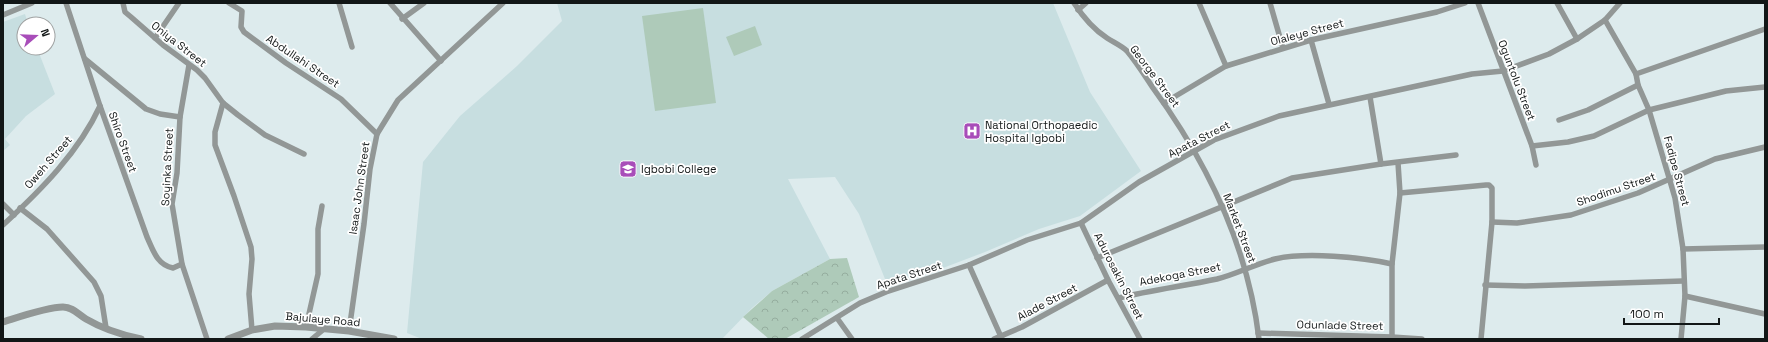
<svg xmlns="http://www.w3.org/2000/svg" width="1768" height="342" viewBox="0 0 1768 342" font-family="'Space Grotesk',sans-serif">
<defs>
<pattern id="forest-crowns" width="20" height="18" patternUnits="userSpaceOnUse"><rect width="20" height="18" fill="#aecab9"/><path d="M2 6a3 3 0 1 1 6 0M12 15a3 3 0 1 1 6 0" fill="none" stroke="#95ad9e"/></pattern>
</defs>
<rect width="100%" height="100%" fill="#ddebed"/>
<!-- built -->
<g fill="#c7dee0">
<polygon points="557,3 1053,3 1090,92 1141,171 1080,216 1039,229 985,252 935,271 887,284 859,214 835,177 788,179 830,259 772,291 752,308 722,339 422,339 407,333 423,162 460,116 517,66 562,21"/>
<polygon points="25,14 28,24 24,24 24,48 37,48 55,94 26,116 5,139 10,145 3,151 3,22"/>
</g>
<!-- forest -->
<polygon fill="url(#forest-crowns)" points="847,258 859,297 785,339 769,339 743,317 772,291 830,259"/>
<!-- garden -->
<g fill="#aecab9">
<polygon points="703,8 716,103 655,111 642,16"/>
<polygon points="755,26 762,45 734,56 726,37"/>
</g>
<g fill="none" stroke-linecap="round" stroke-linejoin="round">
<!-- minor -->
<g stroke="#929796" stroke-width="5.5">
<path d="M66 3 100 106 147 237C153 250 157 265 173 268L182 264"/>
<polyline points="123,3 125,12 131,17 163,45 197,70 205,78 223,103 238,115 265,135 304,154"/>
<polyline points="229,3 242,11 241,27 244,32 286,63 341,99 377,134"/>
<polyline points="339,3 352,47"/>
<polyline points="390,3 441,61"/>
<path d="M1074 3C1083 17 1093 29 1107 38 1113 42 1122 46 1127 51 1137 63 1145 76 1153 88 1207 162 1248 247 1259 339"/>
<polyline points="1199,3 1226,66"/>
<polyline points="1270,3 1283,48"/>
<polyline points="1478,3 1532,146 1536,165"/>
<polyline points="1557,3 1577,39"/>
<polyline points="1078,10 1086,3"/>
<polyline points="3,15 32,3"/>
<polyline points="402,19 424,3"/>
<polyline points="1605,20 1636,74 1638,85 1649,110 1675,198 1683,249 1685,296 1681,339"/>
<polyline points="155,38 179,3"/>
<polyline points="1311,40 1329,104"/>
<polyline points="85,59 146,109 160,114 180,117"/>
<polyline points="189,65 180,117 177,173 172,204 182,264 207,339"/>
<polyline points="1636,74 1765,29"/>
<polyline points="1370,97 1381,164"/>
<polyline points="223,103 215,132 215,145 234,196 251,247 252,259 249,294 252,330"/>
<polyline points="1164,103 1226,66 1311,40 1437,12 1465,3"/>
<polyline points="1559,120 1588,110 1638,85"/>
<polyline points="1532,146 1568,142 1594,136 1649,110 1726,91 1765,87"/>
<polyline points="1400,193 1486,185 1489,185 1492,188 1492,222 1481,339"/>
<polyline points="3,204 14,215"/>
<polyline points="20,208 47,229 94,282 101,296 106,328"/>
<polyline points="1492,222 1517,223 1571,215 1638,193 1715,159 1765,147"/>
<polyline points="1081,223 1108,280 1140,339"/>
<path d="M3 225C40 191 79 152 100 106"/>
<polyline points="1683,249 1765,247"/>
<polyline points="1097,258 1292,178 1381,164 1456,155"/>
<polyline points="969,265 1002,339"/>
<polyline points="1485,285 1525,286 1683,281"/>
<polyline points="1685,296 1765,314"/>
<path d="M1119 298C1151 290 1184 286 1217 279 1237 274 1255 264 1275 259 1305 252 1362 257 1392 264"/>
<polyline points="837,318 852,339"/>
<polyline points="306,327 318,274 318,229 322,206"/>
<polyline points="349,331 364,224 370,169 377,134 398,100 503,3"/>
<polyline points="1258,333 1392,337 1422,339"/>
<polyline points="1392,337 1392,264 1400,193 1398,163"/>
<polyline points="312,339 324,329"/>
<polyline points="802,339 860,303 886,292 969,265 1027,240 1081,223 1139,182 1214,140 1279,116 1472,74 1503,71 1549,54 1577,39 1605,20 1620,3"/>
<polyline points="994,339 1022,327 1108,280"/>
</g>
<!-- tertiary -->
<g stroke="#929796" stroke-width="7">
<path d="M3 322C19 317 47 307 63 307 73 307 79 315 86 319 103 329 122 335 141 339"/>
<polyline points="228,339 252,330 275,326 306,327 349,331 394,339"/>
</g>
</g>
<!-- icons -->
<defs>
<g id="hospital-square" transform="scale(0.9)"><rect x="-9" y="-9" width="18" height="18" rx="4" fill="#a84db9" stroke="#fff"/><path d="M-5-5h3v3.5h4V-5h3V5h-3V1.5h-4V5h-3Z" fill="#fff"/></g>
<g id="school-square" transform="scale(0.9)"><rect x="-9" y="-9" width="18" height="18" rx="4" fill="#a84db9" stroke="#fff"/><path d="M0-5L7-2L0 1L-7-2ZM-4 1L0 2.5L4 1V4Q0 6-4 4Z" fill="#fff"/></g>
</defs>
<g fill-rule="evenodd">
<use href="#hospital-square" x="972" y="131"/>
<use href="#school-square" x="628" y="169"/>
</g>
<g text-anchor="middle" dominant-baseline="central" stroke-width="3.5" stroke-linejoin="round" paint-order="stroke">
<!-- street labels -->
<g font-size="11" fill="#121717" stroke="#fff">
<text transform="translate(1307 32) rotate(-15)">Olaleye Street</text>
<text transform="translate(179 44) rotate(38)">Oniya Street</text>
<text transform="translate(303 61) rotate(34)">Abdullahi Street</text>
<text transform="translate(1155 76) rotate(53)">George Street</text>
<text transform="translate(1517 80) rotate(69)">Oguntolu Street</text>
<text transform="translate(1199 139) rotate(-27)">Apata Street</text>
<text transform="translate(123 142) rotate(70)">Shiro Street</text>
<text transform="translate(48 162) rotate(-49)">Oweh Street</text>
<text transform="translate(167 167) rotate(-87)">Soyinka Street</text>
<text transform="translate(1677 171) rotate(75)">Fadipe Street</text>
<text transform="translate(359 188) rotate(-82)">Isaac John Street</text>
<text transform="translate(1616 189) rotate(-19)">Shodimu Street</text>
<text transform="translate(1240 228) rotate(69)">Market Street</text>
<text transform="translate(1180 274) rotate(-11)">Adekoga Street</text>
<text transform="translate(909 275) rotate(-18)">Apata Street</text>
<text transform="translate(1119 276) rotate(63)">Adurosakin Street</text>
<text transform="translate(1047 302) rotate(-28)">Alade Street</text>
<text transform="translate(323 319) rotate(5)">Bajulaye Road</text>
<text transform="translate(1340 325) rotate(1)">Odunlade Street</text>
</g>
<!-- poi labels -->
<g font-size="11" fill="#121717" stroke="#fff" text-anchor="start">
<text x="985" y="125">National Orthopaedic<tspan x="985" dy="13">Hospital Igbobi</tspan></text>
<text x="641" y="169">Igbobi College</text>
</g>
</g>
<!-- border -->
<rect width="1768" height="342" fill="none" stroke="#121717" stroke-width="8"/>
<!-- north arrow -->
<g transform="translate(36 36) rotate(71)"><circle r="19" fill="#ffffff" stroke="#a0a2a2"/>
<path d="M0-3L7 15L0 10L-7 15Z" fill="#a84db9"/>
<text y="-6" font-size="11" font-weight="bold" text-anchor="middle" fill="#121717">N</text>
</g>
<!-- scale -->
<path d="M1624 318v6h95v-6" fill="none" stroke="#121717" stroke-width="2"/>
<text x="1630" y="318" font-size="12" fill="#121717" stroke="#ffffff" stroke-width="3" paint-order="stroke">100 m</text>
</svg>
